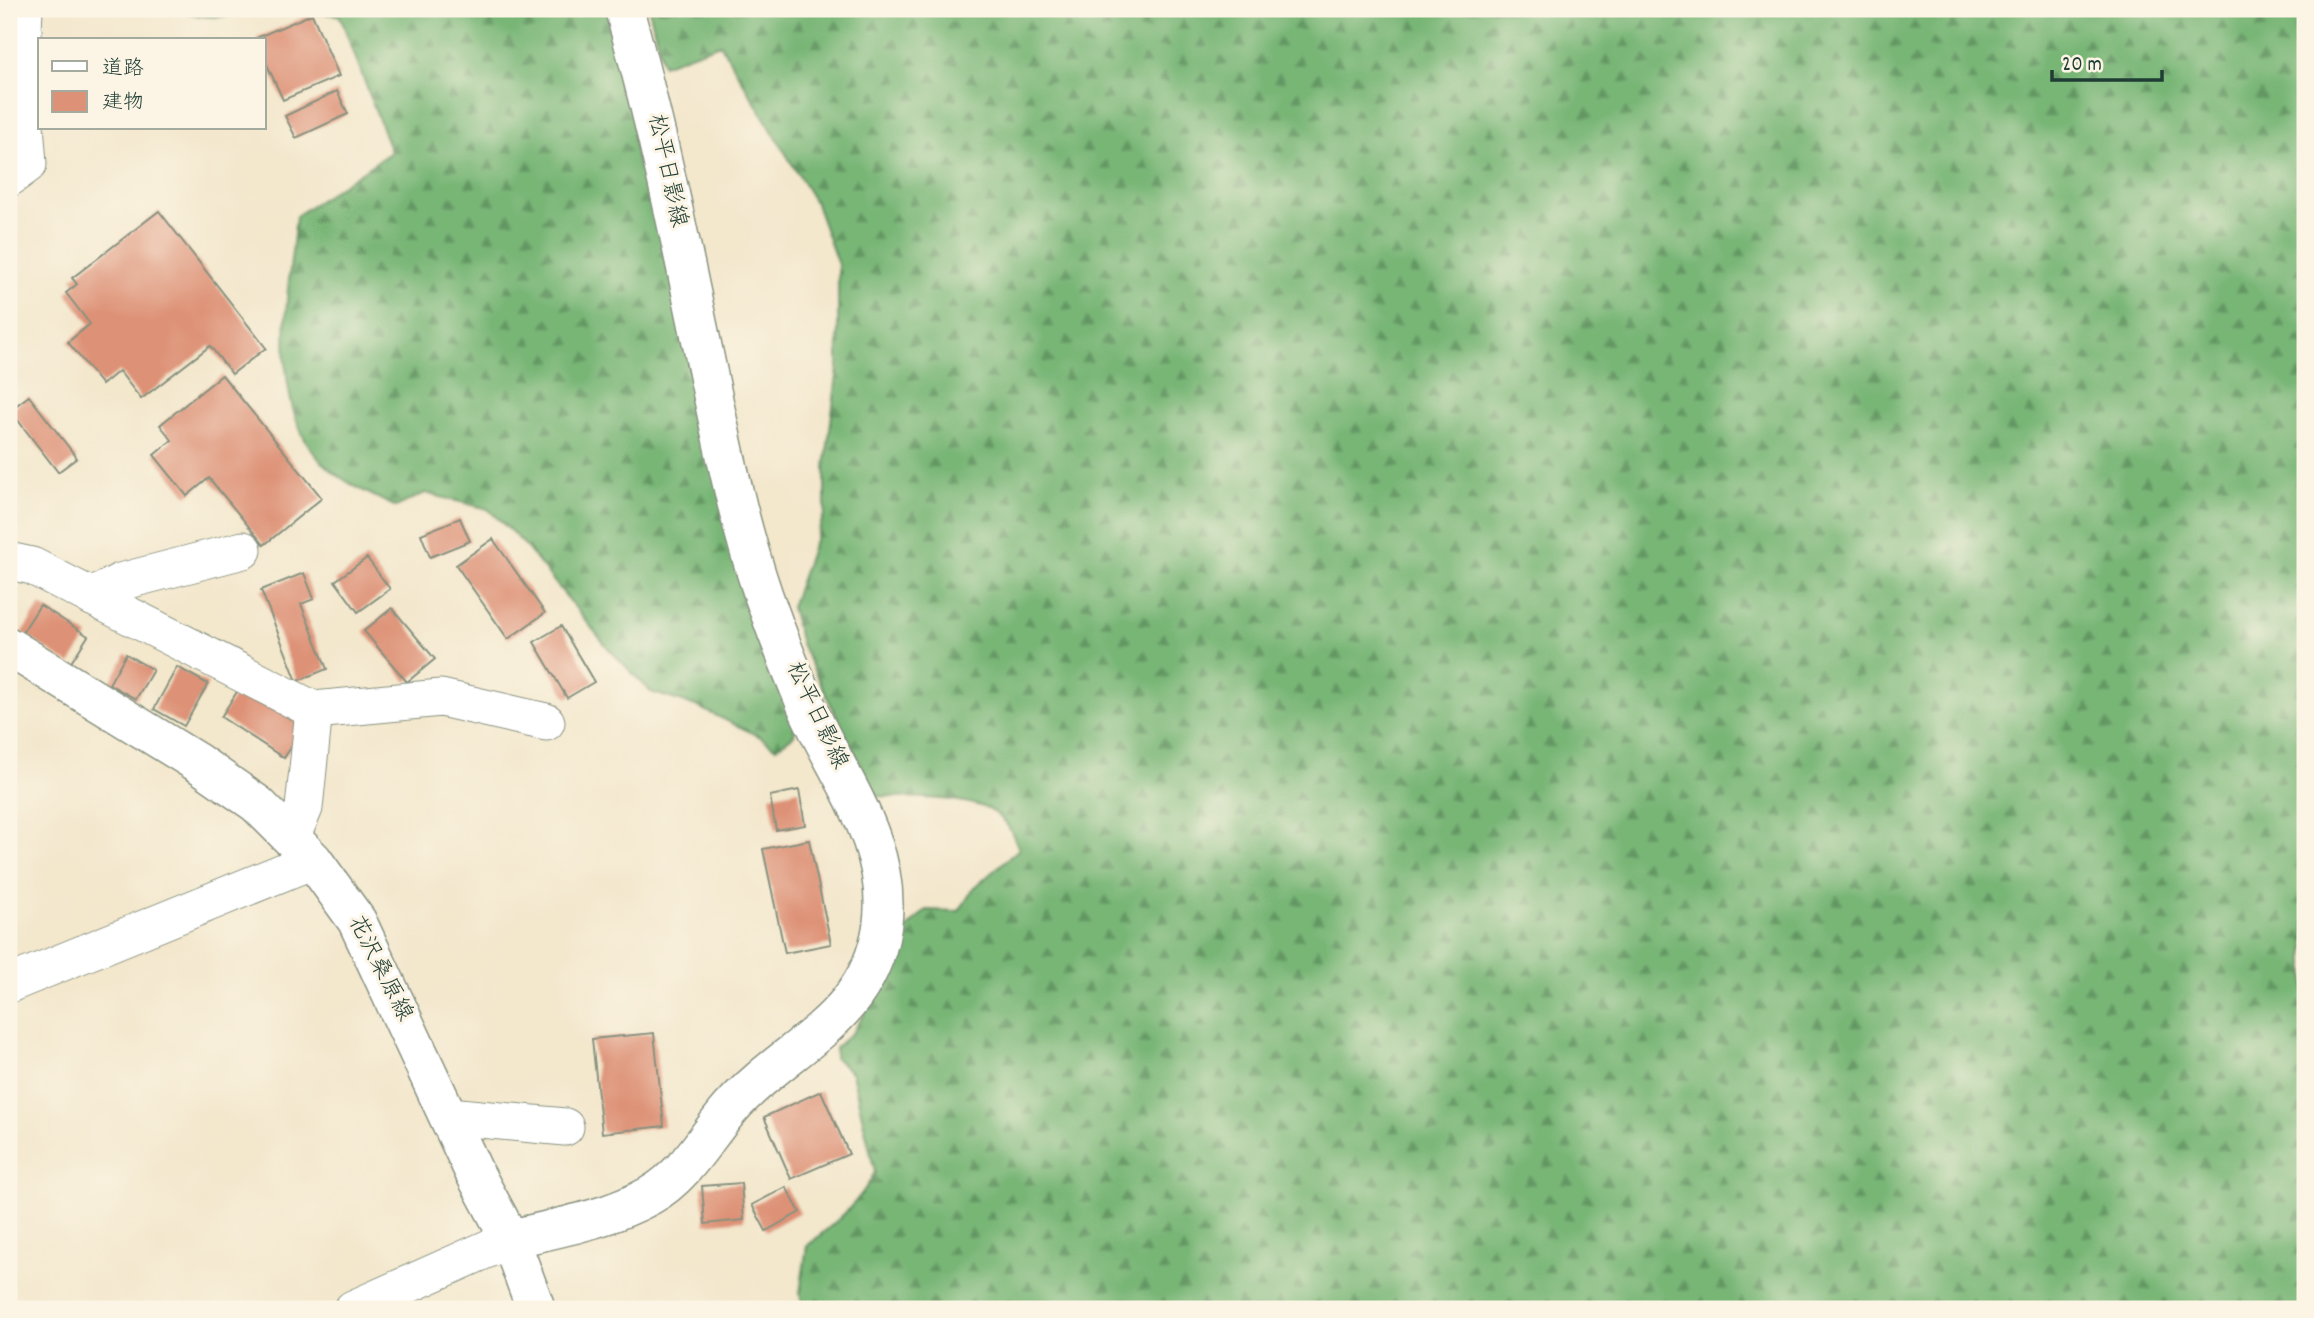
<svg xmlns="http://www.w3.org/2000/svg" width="2314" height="1318" viewBox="0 0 2314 1318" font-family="Dekko,'Klee One',sans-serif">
<defs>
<pattern id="forest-firs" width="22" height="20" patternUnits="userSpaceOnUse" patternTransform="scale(1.75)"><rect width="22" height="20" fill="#78b676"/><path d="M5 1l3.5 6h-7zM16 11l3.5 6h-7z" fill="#629562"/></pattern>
</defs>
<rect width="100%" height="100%" fill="#fcf5e5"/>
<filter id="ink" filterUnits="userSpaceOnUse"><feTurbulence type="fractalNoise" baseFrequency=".0143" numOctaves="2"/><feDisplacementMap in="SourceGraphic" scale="14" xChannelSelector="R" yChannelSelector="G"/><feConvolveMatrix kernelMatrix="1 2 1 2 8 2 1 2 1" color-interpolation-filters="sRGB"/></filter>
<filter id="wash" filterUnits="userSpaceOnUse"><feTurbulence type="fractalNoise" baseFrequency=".00686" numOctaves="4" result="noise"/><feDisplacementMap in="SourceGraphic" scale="28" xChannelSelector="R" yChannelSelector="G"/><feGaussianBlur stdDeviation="1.57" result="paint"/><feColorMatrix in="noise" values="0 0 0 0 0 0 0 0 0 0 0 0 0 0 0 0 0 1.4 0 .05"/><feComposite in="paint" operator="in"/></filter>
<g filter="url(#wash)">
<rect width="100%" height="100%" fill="#f3e7cc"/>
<!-- forest -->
<g fill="url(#forest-firs)" stroke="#4c7a55" stroke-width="2">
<path d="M180 9H608L796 718 794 735 776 748 759 736 696 706 651 692 608 648 523 543 488 509 425 493 396 507C372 495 348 485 327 467 264 412 289 289 296 216L391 152 340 16C323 11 309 16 292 14 283 13 273 9 265 10 235 14 207 24 180 9Z"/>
<path d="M649 9H2305V1309H803L800 1293 807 1246C833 1225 860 1203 875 1172L852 1073 835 1058V1048L853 1032 873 1000 898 937 926 910 959 911 974 888 1019 849C1013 834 1006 818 990 810 963 796 907 798 876 796L801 644 791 607 825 512V467L838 368V265L816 204 720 44 663 65Z"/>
</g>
<g id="blocks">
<!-- building -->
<g fill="#dd9176">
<polygon points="312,14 339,76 283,100 264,58 264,40 256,38"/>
<polygon points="337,91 348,114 296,138 285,116"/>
<polygon points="159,211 266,348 232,374 210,346 141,399 119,371 102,385 68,342 90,324 66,293 77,284 72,278"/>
<polygon points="222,375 322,498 264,545 209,478 187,496 154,455 172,440 160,425"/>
<polygon points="29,396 77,458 58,472 10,410"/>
<polygon points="460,518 470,541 430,557 421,534"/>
<polygon points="493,539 545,613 508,639 456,565"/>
<polygon points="367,558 390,589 358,612 335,581"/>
<polygon points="304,573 314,599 301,604 327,669 297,681 261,590"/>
<polygon points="40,605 88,636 70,664 22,633"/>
<polygon points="392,608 435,659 407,682 364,631"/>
<polygon points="561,626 594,682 567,698 534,642"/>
<polygon points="126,654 153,670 136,699 109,684"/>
<polygon points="177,667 208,684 184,726 154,709"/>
<polygon points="242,684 305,725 284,758 221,717"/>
<polygon points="799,790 805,825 776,830 770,796"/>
<polygon points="809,840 831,944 785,953 763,849"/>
<polygon points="654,1033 664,1126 602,1133 592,1039"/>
<polygon points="821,1091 849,1154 791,1179 764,1117"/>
<polygon points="741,1183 744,1220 705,1224 702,1186"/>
<polygon points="786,1187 800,1212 766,1231 752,1205"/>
</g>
</g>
</g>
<g filter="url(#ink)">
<use href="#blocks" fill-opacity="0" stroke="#899280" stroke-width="2"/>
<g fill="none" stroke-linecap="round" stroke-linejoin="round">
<!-- minor casing -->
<g stroke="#899280" stroke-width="39">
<g id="minor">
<polyline points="9,178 28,164 21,73 24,9"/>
<polyline points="9,561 32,566 314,710"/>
<polyline points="92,597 120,582 243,550"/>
<polyline points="291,838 304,808 314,710 441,698 546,722"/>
<polyline points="9,984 313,860"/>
<polyline points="449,1116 565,1127"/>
<polyline points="353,1309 510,1239"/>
</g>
</g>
<!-- tertiary casing -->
<g stroke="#899280" stroke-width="41">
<path id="tertiary" d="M510 1239C557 1228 609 1219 651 1195 686 1175 704 1139 730 1109 786 1045 867 1022 882 927 894 845 838 777 807 707 792 672 777 634 764 597 737 519 721 435 704 354 680 238 656 123 624 9"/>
</g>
<!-- secondary casing -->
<g stroke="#899280" stroke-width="41">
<polyline id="secondary" points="9,647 198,763 257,804 313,860 357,921 473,1170 510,1239 536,1309"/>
</g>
<!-- minor -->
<use href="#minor" stroke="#fff" stroke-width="37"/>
<!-- tertiary -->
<use href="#tertiary" stroke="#fff" stroke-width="38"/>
<!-- secondary -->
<use href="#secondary" stroke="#fff" stroke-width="38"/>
</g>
</g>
<g text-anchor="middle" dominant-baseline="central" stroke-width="6" stroke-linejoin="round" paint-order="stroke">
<!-- street labels -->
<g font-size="23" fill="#1f3d34" stroke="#fcf5e5">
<text transform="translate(666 171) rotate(78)">松平日影線</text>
<text transform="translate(816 716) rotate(65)">松平日影線</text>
<text transform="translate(379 969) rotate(63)">花沢桑原線</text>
</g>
</g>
<!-- margin -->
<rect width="2314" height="1318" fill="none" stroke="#fcf5e5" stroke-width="35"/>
<!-- legend -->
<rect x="38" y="38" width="228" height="91" fill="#fcf5e5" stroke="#a4ab9e" stroke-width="2"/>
<rect x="52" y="61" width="35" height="10" fill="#ffffff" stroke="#a4ab9e" stroke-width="2"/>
<text x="102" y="74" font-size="21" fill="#1f3d34">道路</text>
<rect x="52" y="91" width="35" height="21" fill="#dd9176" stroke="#a4ab9e" stroke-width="2"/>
<text x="102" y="108" font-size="21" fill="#1f3d34">建物</text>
<!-- scale -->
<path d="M2052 70v10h110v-10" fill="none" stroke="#1f3d34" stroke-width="3.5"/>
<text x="2062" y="70" font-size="21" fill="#1f3d34" stroke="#fcf5e5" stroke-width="5" paint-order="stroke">20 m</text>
</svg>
